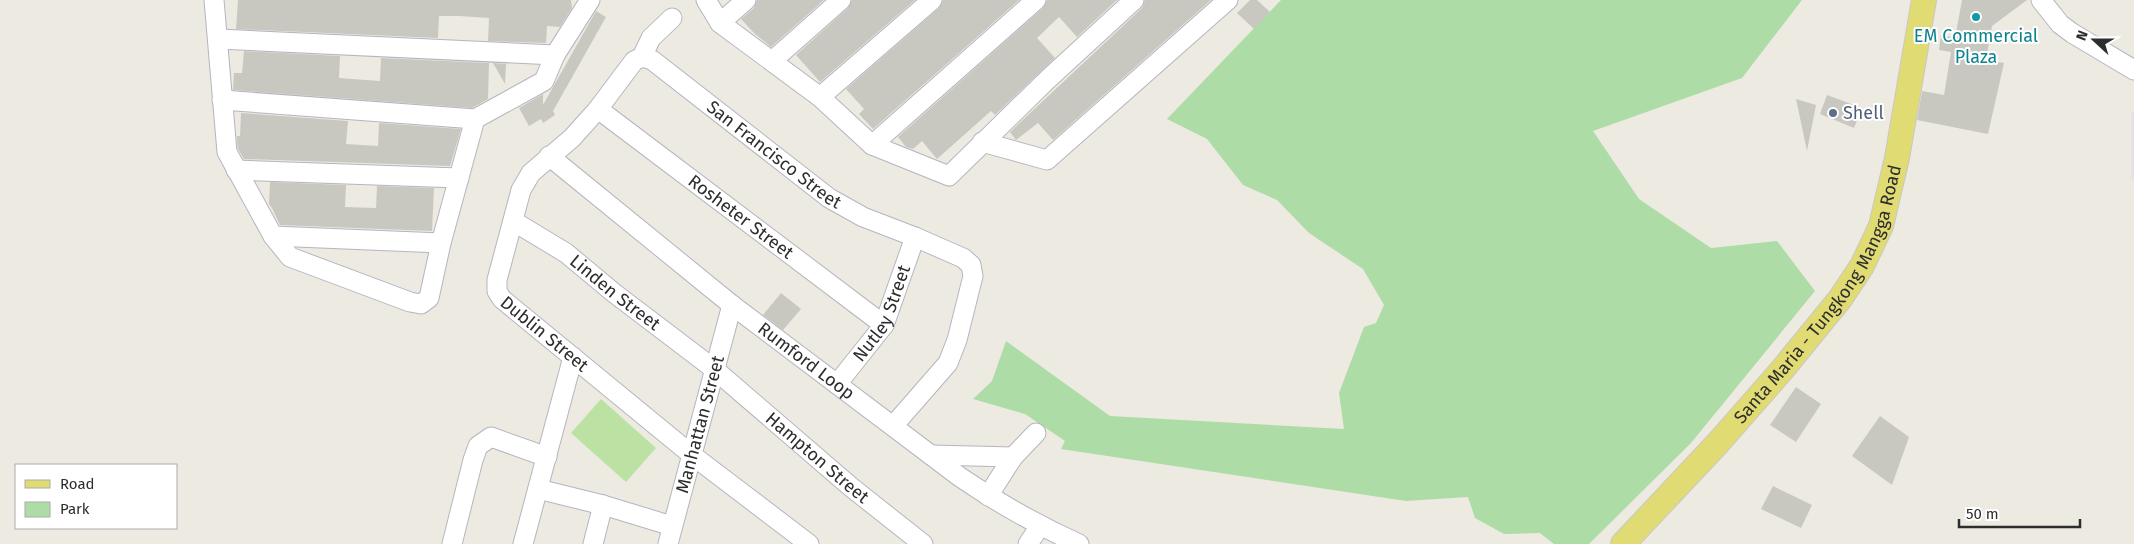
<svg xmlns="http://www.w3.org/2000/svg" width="2134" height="544" viewBox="0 0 2134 544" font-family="'Fira Sans',sans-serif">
<rect width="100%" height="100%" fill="#edeae2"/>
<!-- industrial -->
<polygon fill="#e4e1e7" points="2131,112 2134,112 2134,180 2131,179"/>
<!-- green -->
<polygon fill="#aedca6" points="1281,0 1802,0 1742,78 1593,131 1639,199 1711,248 1777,241 1815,291 1691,443 1589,544 1554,544 1540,533 1504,534 1475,518 1468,497 1406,501 1061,449 1065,441 1025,414 973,399 992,381 1006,341 1110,416 1344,429 1339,393 1364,327 1376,323 1384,305 1363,269 1309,233 1277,200 1243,185 1207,139 1167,119"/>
<!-- pitch -->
<polygon fill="#bce2a3" points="601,399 656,448 626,482 571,433"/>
<!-- building -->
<g fill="#c9c8c0">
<polygon points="238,0 571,0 572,8 560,27 547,26 546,43 488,41 489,18 459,16 439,16 438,38 236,29"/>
<polygon points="757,0 824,0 771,47 754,33 741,19 754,8"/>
<polygon points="852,0 915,0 820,82 796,55 848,8"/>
<polygon points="943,0 1019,0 873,129 859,114 864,109 846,89 939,8"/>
<polygon points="1047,0 1117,0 1077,37 1059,17 1037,38 1055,58 995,115 991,111 937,159 922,141 913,149 906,147 898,137 1043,8"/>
<polygon points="1145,0 1211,0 1053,140 1038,123 1016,140 1010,132 1142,8"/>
<polygon points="1250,0 1257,0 1270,12 1254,29 1237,13"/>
<polygon points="1962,0 2027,0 1992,26 1986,60 2004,63 1988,134 1917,120 1922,91 1944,95 1951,52 1939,50 1941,35 1955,38"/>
<polygon points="596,11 606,17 553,111 555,115 543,123 541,119 529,126 519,108 543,94 543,105"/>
<polygon points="244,51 340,56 339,78 380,81 381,58 489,63 488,99 472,108 233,90 234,73 242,73"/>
<polygon points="493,63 506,64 505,84"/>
<polygon points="1827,95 1862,108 1854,128 1820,114"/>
<polygon points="1796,99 1816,105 1807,151"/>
<polygon points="241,113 348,121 346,144 378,146 379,123 461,129 450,166 244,159 238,149 237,141 237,136 240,136"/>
<polygon points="270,182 346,185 345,207 376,208 377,186 434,188 432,231 280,225 272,208 269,204"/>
<polygon points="781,293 801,309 783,330 763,315"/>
<polygon points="1796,387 1821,404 1796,442 1770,425"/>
<polygon points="1880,416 1909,437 1892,485 1852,456"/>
<polygon points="1773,486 1812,505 1801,528 1761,509"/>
</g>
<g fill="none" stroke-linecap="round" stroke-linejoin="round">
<!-- minor casing -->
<g stroke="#b5b5bf" stroke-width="21">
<g id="minor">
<polyline points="214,0 227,152 273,236 441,243 475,119 544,81 555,55 590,0"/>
<polyline points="706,0 720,23 820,97 872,145 949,176 1047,80 1134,0"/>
<polyline points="2041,0 2060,24 2072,33 2134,70"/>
<path id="s1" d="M672 18 651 38 642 57 634 61 598 109 572 138 531 173 521 190 497 280V291L502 299 692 455 809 544"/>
<polyline points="720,23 746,0"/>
<polyline points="218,39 555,55"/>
<path id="s2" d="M642 57 652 60 829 198 863 217 915 237 963 258 971 265 973 276 957 340 948 363 893 426"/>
<polyline points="772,61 841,0"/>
<polyline points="820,97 932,0"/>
<polyline points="222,100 475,119"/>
<path id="s3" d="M598 109 884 325"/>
<polyline points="982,142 1047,160 1228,0"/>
<polyline points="872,145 1036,0"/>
<path id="s4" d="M549 156 732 305 960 477C998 503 1037 525 1079 544"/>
<polyline points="236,170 459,178"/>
<path id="s5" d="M513 221 566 253 614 293 714 369 851 487 923 544"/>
<polyline points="273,236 290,257 410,302 421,304 429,298 441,243"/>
<path id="s6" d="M837 384 884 325 915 237"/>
<polyline points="931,455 1013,457"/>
<polyline points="538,489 603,505 672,526"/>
<polyline points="988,496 1013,457 1036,433"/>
<polyline points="452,544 473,460 478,446 491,437 547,457"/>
<polyline points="523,544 573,357"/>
<polyline points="593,544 603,505"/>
<path id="s7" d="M668 544 732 305"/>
<polyline points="1028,544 1040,526"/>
</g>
</g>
<!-- major casing -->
<g stroke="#c8c8c8" stroke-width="26">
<g id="major">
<path id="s8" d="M1623 544 1718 443 1782 370 1840 299 1862 266 1881 226 1897 158 1924 0"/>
</g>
</g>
<!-- minor -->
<use href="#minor" stroke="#fff" stroke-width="19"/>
<!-- major -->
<use href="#major" stroke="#e1db73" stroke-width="24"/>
</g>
<!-- markers -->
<circle fill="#0f9aa8" stroke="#fff" stroke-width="2" cx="1976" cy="17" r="5"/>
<circle fill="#5c6f8a" stroke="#fff" stroke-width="2" cx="1833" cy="113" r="5"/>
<g text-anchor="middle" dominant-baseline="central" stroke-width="4" stroke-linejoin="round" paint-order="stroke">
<!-- culture labels -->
<g font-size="18" fill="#0d838f" stroke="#fff">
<text x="1976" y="36">EM Commercial<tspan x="1976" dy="21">Plaza</tspan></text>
</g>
<!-- service labels -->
<g font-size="18" fill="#4e5e75" stroke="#fff" text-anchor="start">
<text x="1843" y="113">Shell</text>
</g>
<!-- street labels -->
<g font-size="18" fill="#2d2d2d" stroke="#fff">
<text stroke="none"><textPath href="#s2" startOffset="165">San Francisco Street</textPath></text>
<text stroke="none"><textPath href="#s3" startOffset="179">Rosheter Street</textPath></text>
<text stroke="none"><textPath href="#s8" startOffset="321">Santa Maria - Tungkong Mangga Road</textPath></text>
<text stroke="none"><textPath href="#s5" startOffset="125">Linden Street</textPath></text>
<text stroke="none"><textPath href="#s6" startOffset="85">Nutley Street</textPath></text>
<text stroke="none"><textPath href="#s1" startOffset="400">Dublin Street</textPath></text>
<text stroke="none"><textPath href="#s4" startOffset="329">Rumford Loop</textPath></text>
<text stroke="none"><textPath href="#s7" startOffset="124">Manhattan Street</textPath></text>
<text stroke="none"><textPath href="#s5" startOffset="386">Hampton Street</textPath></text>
</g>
</g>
<!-- legend -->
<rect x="15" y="464" width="162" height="65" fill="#ffffff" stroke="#ababab"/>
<rect x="25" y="480" width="25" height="8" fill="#e1db73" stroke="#ababab"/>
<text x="60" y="489" font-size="15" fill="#2d2d2d">Road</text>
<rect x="25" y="502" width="25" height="15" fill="#aedca6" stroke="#ababab"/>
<text x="60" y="514" font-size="15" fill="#2d2d2d">Park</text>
<!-- north arrow -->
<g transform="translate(2094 40) rotate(291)" stroke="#ffffff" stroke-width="4" paint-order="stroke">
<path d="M0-4L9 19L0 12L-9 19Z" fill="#2d2d2d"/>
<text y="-8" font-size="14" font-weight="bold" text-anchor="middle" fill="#2d2d2d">N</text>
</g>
<!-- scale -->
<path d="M1959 519v8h121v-8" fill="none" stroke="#2d2d2d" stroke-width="2.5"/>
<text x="1966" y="519" font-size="15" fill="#2d2d2d" stroke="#ffffff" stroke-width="4" paint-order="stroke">50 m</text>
</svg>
